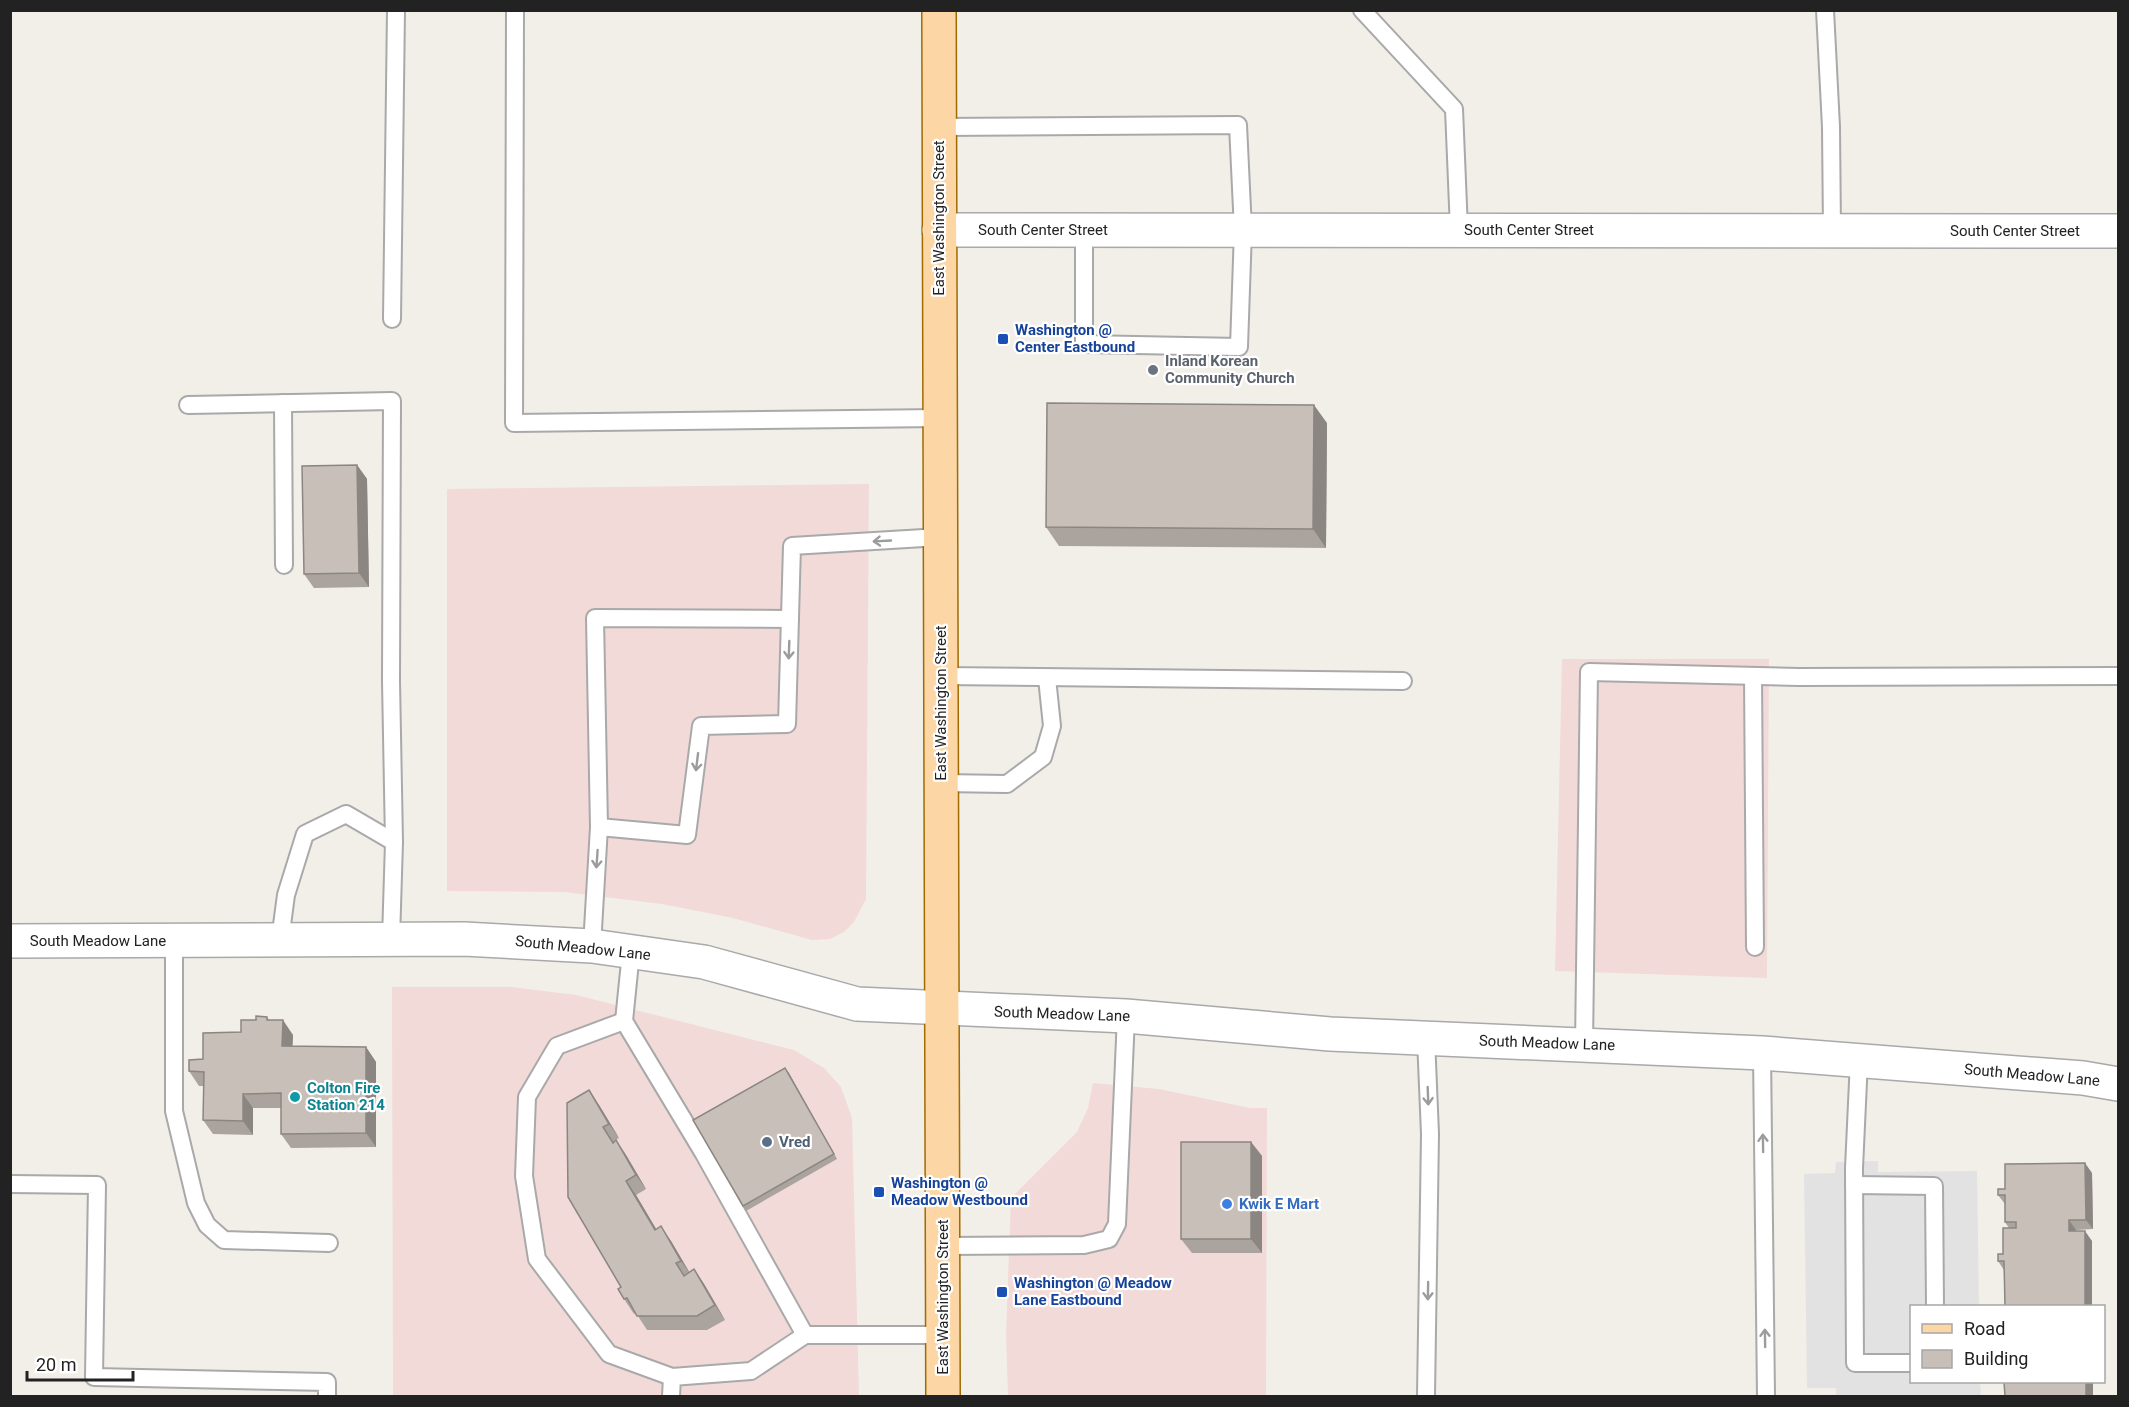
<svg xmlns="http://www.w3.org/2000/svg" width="2129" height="1407" viewBox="0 0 2129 1407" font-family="Roboto,sans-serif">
<rect width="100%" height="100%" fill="#f2efe9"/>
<!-- commercial -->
<g fill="#f2dad9">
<polygon points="869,484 866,899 854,922 844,932 830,939 812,940 733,918 662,904 564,892 447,891 447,489"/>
<polygon points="1562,659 1769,659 1767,978 1555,971"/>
<polygon points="392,987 512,987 576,995 794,1050 824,1068 841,1087 852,1118 859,1396 393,1396"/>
<polygon points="1093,1083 1159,1089 1250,1108 1267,1108 1266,1396 1008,1396 1006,1335 1011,1198 1077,1132 1088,1108"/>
</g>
<!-- parking -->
<polygon fill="#e2e2e2" points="1878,1161 1878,1172 1977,1171 1979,1306 1912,1306 1912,1382 1980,1382 1981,1396 1836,1396 1836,1388 1807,1388 1804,1174 1835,1173 1836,1162"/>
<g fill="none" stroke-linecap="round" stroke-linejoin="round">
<!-- lane casing -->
<g stroke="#a9a9a9" stroke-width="20">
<g id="lane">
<polyline points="515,10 514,423 940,418"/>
<polyline points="1362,10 1454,109 1459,230"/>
<polyline points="1825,10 1831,127 1832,231"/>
<polyline points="939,127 1238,125 1243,230 1239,347 1084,344 1084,230"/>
<polyline points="392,319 396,10"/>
<polyline points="283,403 284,565"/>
<polyline points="188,405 392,401 391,681 394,842 391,939"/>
<polyline points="941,676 1403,681"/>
<polyline points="1753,676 1755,947"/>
<polyline points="942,783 1007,784 1043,757 1052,726 1047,678"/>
<polyline points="599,827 595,618 790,619"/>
<polyline points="174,940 174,1111 196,1203 207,1225 224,1240 329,1243"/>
<polyline points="280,940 286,895 305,834 346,814 394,842"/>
<polyline points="592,946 599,827 687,835 701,726 787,724 792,546 940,537"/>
<polyline points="631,952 624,1021 704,1154 805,1335 943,1335"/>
<polyline points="624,1021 557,1046 527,1097 524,1176 537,1259 609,1354 672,1377"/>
<polyline points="1426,1038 1430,1134 1426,1396"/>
<polyline points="1584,1045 1589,672 1799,677 2118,676"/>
<polyline points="1762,1053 1766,1396"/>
<polyline points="1859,1060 1854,1168 1855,1363 1912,1363"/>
<polyline points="10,1184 97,1185 94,1377 327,1382 327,1396"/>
<polyline points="1854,1185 1934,1186 1935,1306"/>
<polyline points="943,1246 1084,1245 1109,1239 1117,1224 1126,1016"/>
<polyline points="671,1396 672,1377 751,1371 805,1335"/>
</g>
</g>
<!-- street casing -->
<g stroke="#a9a9a9" stroke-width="36">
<g id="street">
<polyline points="939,230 2118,231"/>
<polyline points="10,941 464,939 592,946 704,962 857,1004 1126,1016 1330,1034 1762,1053 2083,1078 2118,1084"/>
</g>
</g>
<!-- primary casing -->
<g stroke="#a06b00" stroke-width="36">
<polyline id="primary" points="939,10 943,1396"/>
</g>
<!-- lane -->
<use href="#lane" stroke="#fff" stroke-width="16"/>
<!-- street -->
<use href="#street" stroke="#fff" stroke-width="33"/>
<!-- primary -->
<use href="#primary" stroke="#fcd6a4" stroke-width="33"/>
</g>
<!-- wall -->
<g fill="#aba49e">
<polygon points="1327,423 1326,548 1059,546 1046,527"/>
<polygon points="357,465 367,479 369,587 314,588 304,574"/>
<polygon points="267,1017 269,1020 293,1035 292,1046 366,1047 376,1062 376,1147 291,1148 281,1134 281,1108 253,1108 253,1135 213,1134 203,1120 204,1086 199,1086 189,1071 203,1059 241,1032 256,1020"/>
<polygon points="785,1068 837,1159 746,1211 743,1206"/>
<polygon points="599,1105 619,1138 613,1141 616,1140 626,1155 646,1189 636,1195 656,1229 671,1241 689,1272 694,1269 704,1284 725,1320 707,1330 647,1330 636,1313 634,1314 624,1299 621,1287"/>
<polygon points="1251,1142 1262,1156 1262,1253 1192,1253 1181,1239"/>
<polygon points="2092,1173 2093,1229 2076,1230 2076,1231 2092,1241 2092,1306 2005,1306 2004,1270 1998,1261 2003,1254 2009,1228 2005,1222 2005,1204 1998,1195 2005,1189"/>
</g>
<!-- shaded-wall -->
<g fill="#8b8681">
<polygon points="1314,405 1327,423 1326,548 1313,529"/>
<polygon points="357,465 367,479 369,587 359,573"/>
<polygon points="283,1020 293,1035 292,1061 282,1046"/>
<polygon points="366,1047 376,1062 376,1147 366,1133"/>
<polygon points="785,1068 789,1073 837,1159 834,1154"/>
<polygon points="589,1090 599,1105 619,1138 609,1124"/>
<polygon points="243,1094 253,1108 253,1135 243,1121"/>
<polygon points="616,1140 626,1155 646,1189 636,1175"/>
<polygon points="1251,1142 1262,1156 1262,1253 1251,1239"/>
<polygon points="2085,1163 2092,1173 2093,1229 2086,1220"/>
<polygon points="626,1181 636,1195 665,1244 655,1230"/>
<polygon points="2069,1220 2076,1230 2076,1241 2069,1231"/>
<polygon points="661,1226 671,1241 691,1275 681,1261"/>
<polygon points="2085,1231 2092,1241 2092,1306 2085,1306"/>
<polygon points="694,1269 704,1284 725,1320 715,1305"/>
<rect x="2086" y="1382" width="7" height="14"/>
</g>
<!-- building -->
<g fill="#c7bfb8" stroke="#8b8681" stroke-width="1.5">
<polygon points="1047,403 1314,405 1313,529 1046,527"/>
<polygon points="357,465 359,573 304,574 302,466"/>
<polygon points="256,1016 267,1017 267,1020 283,1020 282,1046 366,1047 366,1133 281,1134 281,1093 243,1094 243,1121 203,1120 204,1072 189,1071 189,1060 203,1059 203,1033 241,1032 241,1020 256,1020"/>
<polygon points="785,1068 834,1154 743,1206 693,1120"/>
<polygon points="589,1090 609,1124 603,1127 613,1143 616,1140 636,1175 626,1181 655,1230 661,1226 681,1261 676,1263 684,1276 694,1269 715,1305 697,1316 637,1316 627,1298 624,1299 618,1289 621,1287 568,1197 567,1103"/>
<rect x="1181" y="1142" width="70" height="97"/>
<polygon points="2085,1163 2086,1220 2069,1220 2069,1231 2085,1231 2085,1306 2005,1306 2004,1261 1998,1261 1998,1254 2003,1254 2003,1228 2016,1228 2016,1222 2005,1222 2005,1195 1998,1195 1998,1189 2005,1189 2005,1164"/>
<polygon points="2004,1382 2086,1382 2086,1396 2005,1396"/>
</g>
<!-- one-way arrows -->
<defs><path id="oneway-shaft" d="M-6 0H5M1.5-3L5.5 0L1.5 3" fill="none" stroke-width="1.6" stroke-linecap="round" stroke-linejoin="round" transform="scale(1.5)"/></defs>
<g stroke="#9c9c9c">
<use href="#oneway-shaft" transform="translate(882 541) rotate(177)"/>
<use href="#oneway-shaft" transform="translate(789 650) rotate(92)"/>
<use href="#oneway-shaft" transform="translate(697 762) rotate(97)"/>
<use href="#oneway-shaft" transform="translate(597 859) rotate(94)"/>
<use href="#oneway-shaft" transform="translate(1428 1096) rotate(88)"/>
<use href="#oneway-shaft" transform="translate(1763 1143) rotate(-91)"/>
<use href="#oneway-shaft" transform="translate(1428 1291) rotate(91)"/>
<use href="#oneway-shaft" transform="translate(1765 1338) rotate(-91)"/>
</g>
<!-- markers -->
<g fill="#1a4fb4" stroke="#fff" stroke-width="2">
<rect x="997" y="333" width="12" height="12" rx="3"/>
<rect x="873" y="1186" width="12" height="12" rx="3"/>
<rect x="996" y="1286" width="12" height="12" rx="3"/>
</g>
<circle fill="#6b7280" stroke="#fff" stroke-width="2" cx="1153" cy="370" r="6"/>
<circle fill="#0f9aa8" stroke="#fff" stroke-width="2" cx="295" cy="1097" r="6"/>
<circle fill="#5c6f8a" stroke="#fff" stroke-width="2" cx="767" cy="1142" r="6"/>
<circle fill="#3f7fe0" stroke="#fff" stroke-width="2" cx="1227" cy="1204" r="6"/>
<g text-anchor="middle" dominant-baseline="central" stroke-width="4.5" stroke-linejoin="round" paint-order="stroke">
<!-- street labels -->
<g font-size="15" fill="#222" stroke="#fff">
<text transform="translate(939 218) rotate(-90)">East Washington Street</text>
<text x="1043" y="230">South Center Street</text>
<text x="1529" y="230">South Center Street</text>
<text x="2015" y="231">South Center Street</text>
<text transform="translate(941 703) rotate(-90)">East Washington Street</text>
<text x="98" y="941">South Meadow Lane</text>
<text transform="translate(583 948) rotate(6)">South Meadow Lane</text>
<text transform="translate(1062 1014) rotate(2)">South Meadow Lane</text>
<text transform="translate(1547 1043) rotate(2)">South Meadow Lane</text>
<text transform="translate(2032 1075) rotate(5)">South Meadow Lane</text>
<text transform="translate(943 1297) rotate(-90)">East Washington Street</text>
</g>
<!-- transit labels -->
<g font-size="15" font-weight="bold" fill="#164399" stroke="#fff" text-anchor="start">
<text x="1015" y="330">Washington @<tspan x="1015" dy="17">Center Eastbound</tspan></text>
<text x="891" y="1183">Washington @<tspan x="891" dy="17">Meadow Westbound</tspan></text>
<text x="1014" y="1283">Washington @ Meadow<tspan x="1014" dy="17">Lane Eastbound</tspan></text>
</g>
<!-- worship labels -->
<g font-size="15" font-weight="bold" fill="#5b616d" stroke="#fff" text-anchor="start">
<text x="1165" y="361">Inland Korean<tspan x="1165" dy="17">Community Church</tspan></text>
</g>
<!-- culture labels -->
<g font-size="15" font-weight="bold" fill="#0d838f" stroke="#fff" text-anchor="start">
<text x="307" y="1088">Colton Fire<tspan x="307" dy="17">Station 214</tspan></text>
</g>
<!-- service labels -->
<g font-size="15" font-weight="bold" fill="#4e5e75" stroke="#fff" text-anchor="start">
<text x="779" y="1142">Vred</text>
</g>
<!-- shop labels -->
<g font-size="15" font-weight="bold" fill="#366cbe" stroke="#fff" text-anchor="start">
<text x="1239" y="1204">Kwik E Mart</text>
</g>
</g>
<!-- border -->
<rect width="2129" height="1407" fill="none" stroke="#222222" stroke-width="24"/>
<!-- legend -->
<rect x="1910" y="1305" width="195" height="78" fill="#ffffff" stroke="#a7a7a7" stroke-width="1.5"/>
<rect x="1922" y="1324" width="30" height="9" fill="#fcd6a4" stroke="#a7a7a7" stroke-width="1.5"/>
<text x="1964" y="1335" font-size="18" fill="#222222">Road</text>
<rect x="1922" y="1350" width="30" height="18" fill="#c7bfb8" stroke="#a7a7a7" stroke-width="1.5"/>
<text x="1964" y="1365" font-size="18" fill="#222222">Building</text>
<!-- scale -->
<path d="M27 1371v9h106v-9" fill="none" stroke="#222222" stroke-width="3"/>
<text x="36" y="1371" font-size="18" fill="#222222" stroke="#ffffff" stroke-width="4.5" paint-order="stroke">20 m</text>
</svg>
